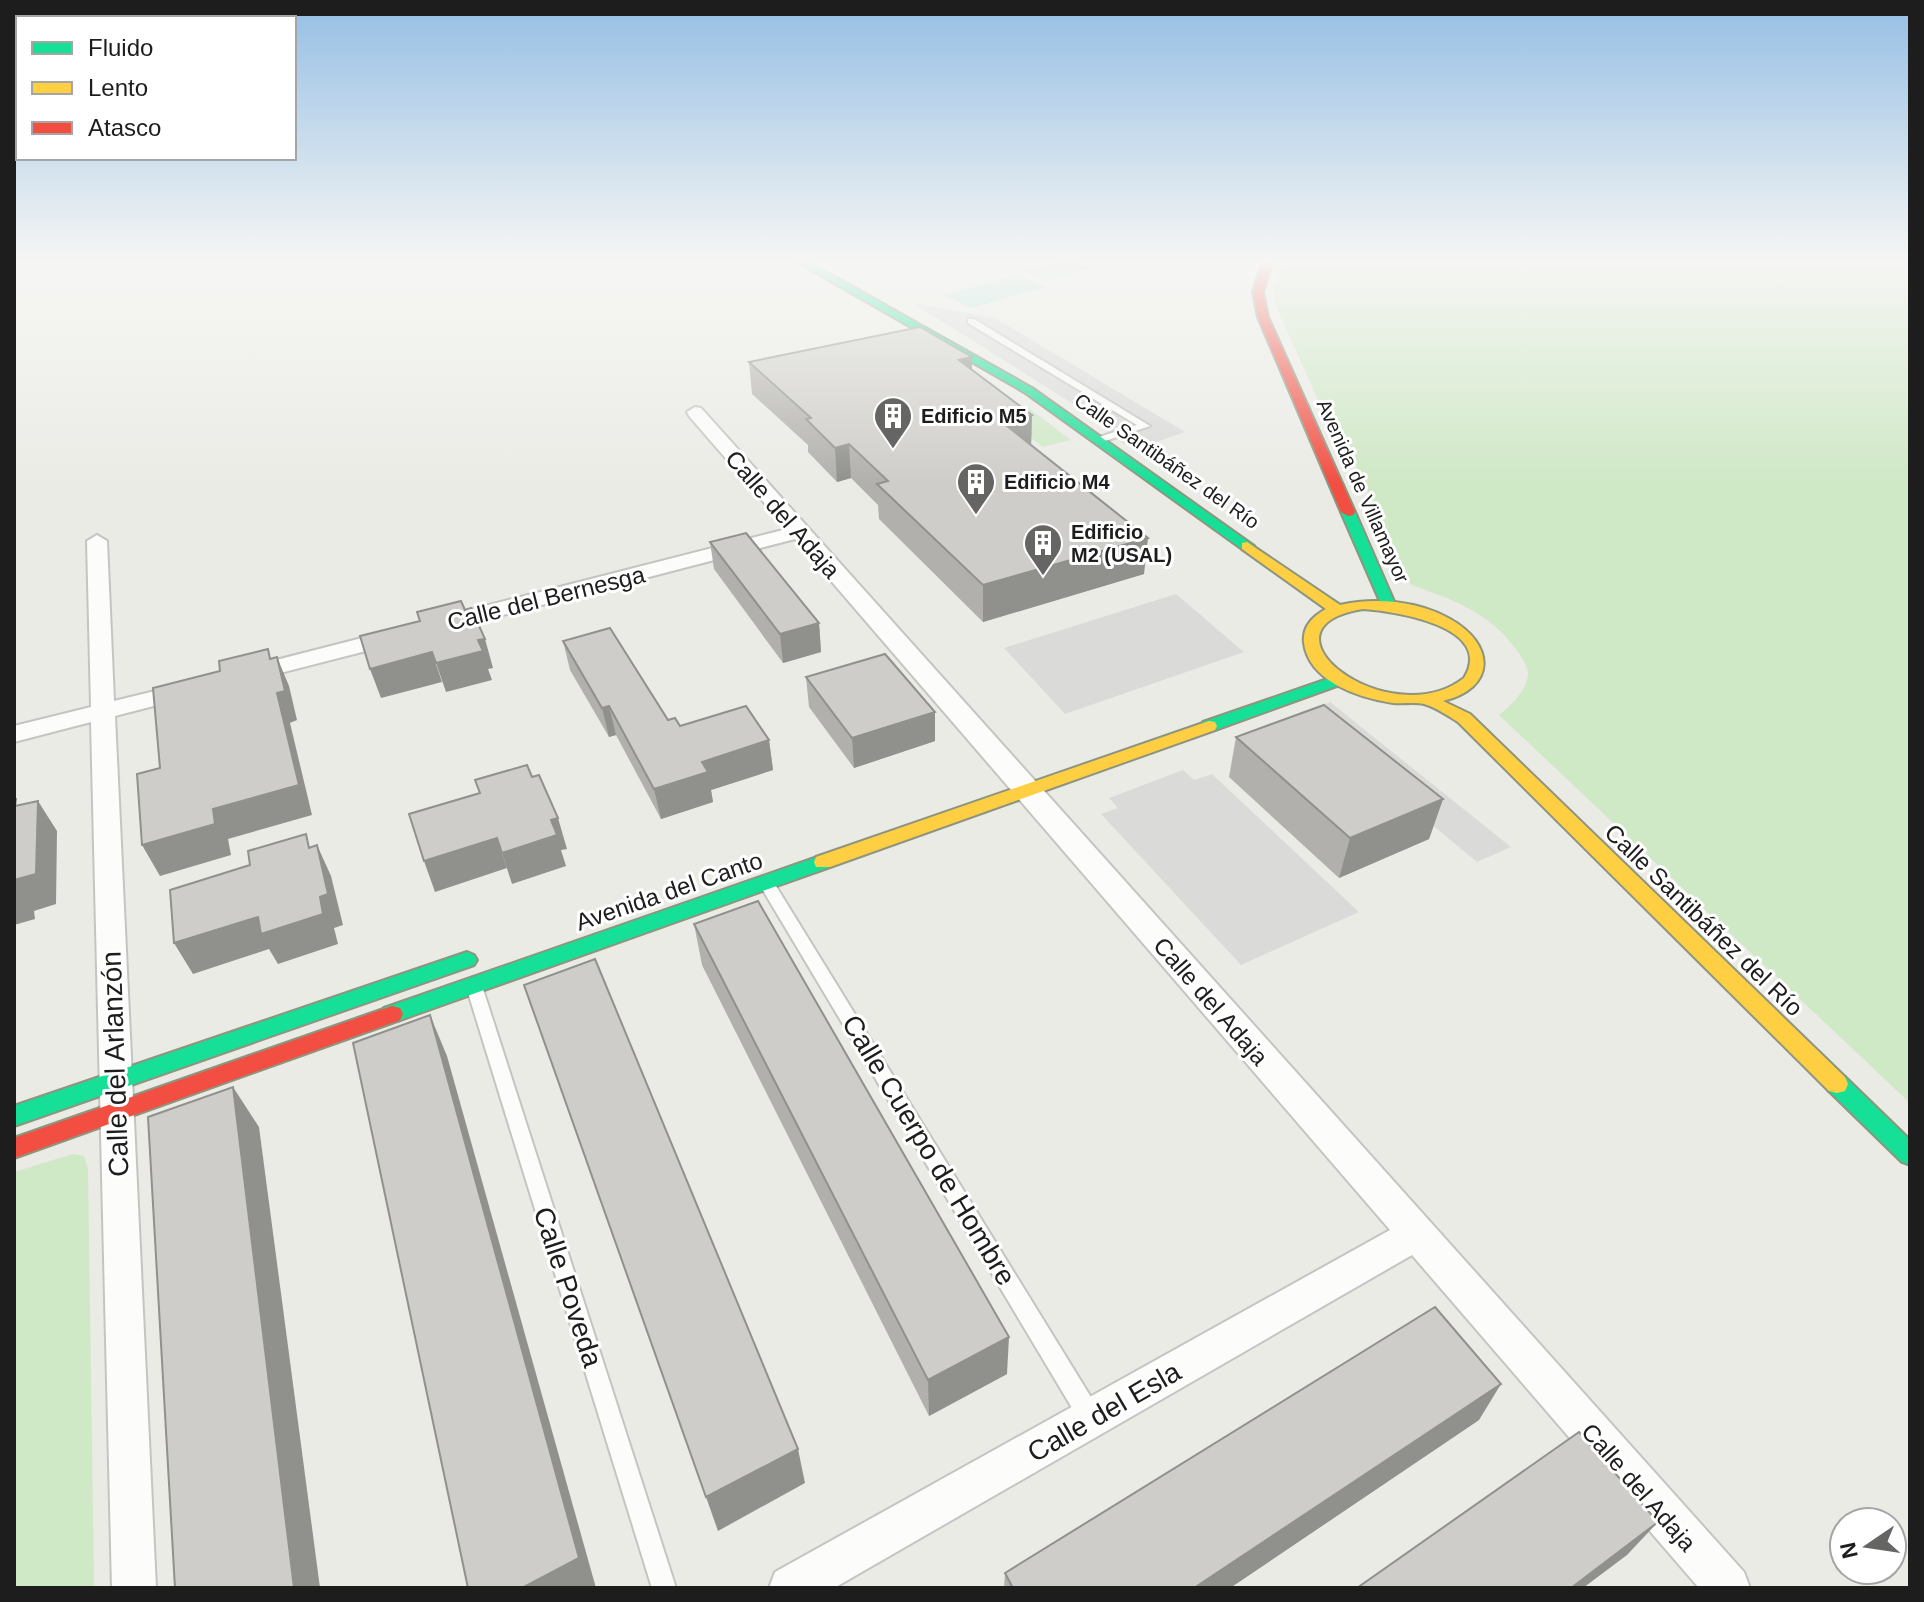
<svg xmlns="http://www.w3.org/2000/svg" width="1924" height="1602" viewBox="0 0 1924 1602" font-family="Arial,sans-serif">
<rect width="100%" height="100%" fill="#ebebe6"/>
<!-- grass -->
<g fill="#cfe8c6">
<path d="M1282 260H1910V1103L1499 715C1511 705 1526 692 1528 675 1528 666 1521 655 1515 648 1489 612 1451 599 1411 585L1355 464 1346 463 1275 304 1274 290Z"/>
<polygon points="1029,408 1071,440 1043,447 1001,415"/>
<polygon points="73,1154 84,1156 88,1169 94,1588 14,1588 14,1172"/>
</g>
<!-- pitch -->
<g fill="#b2e2da">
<polygon points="1068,260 1095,267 1046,281 1024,271"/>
<polygon points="1018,275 1046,287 971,308 944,295"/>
</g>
<!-- parking -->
<g fill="#dadad8">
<polygon points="913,303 995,318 1185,432 1144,446 1124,444 1103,428 1105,424"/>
<polygon points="1176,594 1244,652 1065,714 1004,648"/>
<polygon points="1330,702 1511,847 1477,862 1298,714"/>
<polygon points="1183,770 1194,780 1212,774 1359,912 1241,965 1101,814 1118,808 1109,798"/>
</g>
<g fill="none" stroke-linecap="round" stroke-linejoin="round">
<!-- lane casing -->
<g stroke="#c4c4c2" stroke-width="4">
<g id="lane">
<polygon points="968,319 974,319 1150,426 1102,442 1096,442 1096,438 1137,425 968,323"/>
<polygon points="766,877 771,878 1097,1407 1100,1415 1097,1423 1089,1426 1081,1423 758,882 761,878"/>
<polygon points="474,980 480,982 482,986 676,1588 652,1588 466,986 468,982"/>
</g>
</g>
<!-- street casing -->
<g stroke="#c4c4c2" stroke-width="4">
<g id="street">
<polygon points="695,407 701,408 1744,1572 1750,1588 1699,1588 1412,1255 834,1588 769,1588 775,1572 1390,1230 795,539 442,631 434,629 431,624 434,619 787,529 689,416 687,412"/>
<polygon points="97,535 107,541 114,701 188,683 196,685 200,690 196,695 115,716 156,1588 112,1588 91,722 14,742 14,726 91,707 87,541"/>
<polygon points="397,629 405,631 408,636 405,641 249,681 241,679 237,674 241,669"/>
</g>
</g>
<!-- fast casing -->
<g stroke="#8e957f" stroke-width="4">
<g id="fast">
<polygon points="794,260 805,260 1032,388 1254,546 1247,550 1242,549 1024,392"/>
<polygon points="1348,508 1355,512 1396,606 1394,609 1389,610 1382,606 1341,512"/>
<polygon points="1339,675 1345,677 1347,680 1345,683 1215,730 1203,730 1201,726 1203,722"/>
<polygon points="823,855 832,862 830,867 400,1020 392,1022 384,1020 381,1014 384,1008"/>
<polygon points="467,952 474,955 477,960 474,965 14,1126 14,1106"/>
<polygon points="1837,1075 1845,1077 1910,1140 1910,1165 1902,1162 1829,1091 1826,1084 1829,1077"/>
</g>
</g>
<!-- slow casing -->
<g stroke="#8e957f" stroke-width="4">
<g id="slow">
<path d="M1247 542 1340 605C1375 597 1419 601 1450 619 1495 644 1497 688 1443 701L1470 714 1845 1077 1848 1084 1845 1091 1837 1093 1829 1091 1458 722C1448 716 1436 707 1424 704 1415 702 1403 704 1393 703 1360 698 1309 682 1304 643 1302 627 1313 616 1326 609L1242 549V543ZM1363 609C1393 611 1496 626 1464 678 1389 736 1247 628 1363 609Z"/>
<polygon points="1209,721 1215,722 1217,726 1215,730 830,867 816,867 814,862 816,857"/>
</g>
</g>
<!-- jam casing -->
<g stroke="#8e957f" stroke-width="4">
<g id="jam">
<polygon points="1263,260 1273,260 1263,292 1268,317 1355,512 1353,515 1348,516 1341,512 1258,317 1253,292"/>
<polygon points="392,1006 400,1008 403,1014 400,1020 14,1158 14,1138"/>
</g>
</g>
<!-- lane -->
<use href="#lane" fill="#fcfcfb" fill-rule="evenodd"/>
<!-- street -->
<use href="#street" fill="#fcfcfb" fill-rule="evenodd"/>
<!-- fast -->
<use href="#fast" fill="#16e098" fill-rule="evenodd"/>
<!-- slow -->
<use href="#slow" fill="#ffcf43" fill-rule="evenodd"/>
<!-- jam -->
<use href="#jam" fill="#f24e42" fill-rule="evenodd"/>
</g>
<!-- wall -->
<g fill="#b1b0ad">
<polygon points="972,357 972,370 1032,415 1031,445 1144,574 983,622 879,519 878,505 851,478 837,482 808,452 808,445 752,394 749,362"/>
<polygon points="710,542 819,623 821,652 783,663 714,569"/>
<polygon points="563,641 668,720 680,726 769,740 773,770 711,790 713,802 661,819 616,735 609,737 570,670"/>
<polygon points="806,677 935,741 854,768 809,707"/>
<polygon points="1236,737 1443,799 1429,839 1339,878 1229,777"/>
<polygon points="694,924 1007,1374 929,1416 702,965"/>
<polygon points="1479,1420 1230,1588 1004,1588 1005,1573"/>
</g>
<!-- shaded-wall -->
<g fill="#90908d">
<polygon points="972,357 971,389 959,360"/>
<polygon points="1032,415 1031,449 1002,422"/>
<polygon points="849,444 851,478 837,482 835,448"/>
<polygon points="1148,538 1144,574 983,622 983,585"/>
<polygon points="819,623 821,652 783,663 780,634"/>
<polygon points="485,639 493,668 488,669 492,680 446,692 436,663 478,640"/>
<polygon points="432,652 442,682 381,698 370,669"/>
<polygon points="277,657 289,686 297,720 290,723 312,815 228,839 231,855 160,876 142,845 213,809 277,693"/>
<polygon points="609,706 616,735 609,737 602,708"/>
<polygon points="935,712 935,741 854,768 852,738"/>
<polygon points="769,740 773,770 711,790 713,802 661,819 654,789 702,762"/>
<polygon points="1443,799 1429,839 1339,878 1350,838"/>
<polygon points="38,801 57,831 56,904 34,911 35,919 14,925 14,880"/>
<polygon points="558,818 567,849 561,850 566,866 512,884 502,853 551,820"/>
<polygon points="497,838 507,868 435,892 424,861"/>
<polygon points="317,845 331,876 343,925 334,928 338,944 278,964 269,949 193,974 174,943 320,897"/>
<polygon points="430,1015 447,1056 596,1588 522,1588"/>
<polygon points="233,1087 259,1127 320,1588 294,1588"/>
<polygon points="1009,1337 1007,1374 929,1416 928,1380"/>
<polygon points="1501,1384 1479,1420 1230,1588 1194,1588"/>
<polygon points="798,1449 805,1483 718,1531 706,1497"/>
<polygon points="1658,1522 1627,1555 1583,1588 1571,1588"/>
</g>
<!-- building -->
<g fill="#cecdc9" stroke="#90908d" stroke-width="2">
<polygon points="920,327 972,357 959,360 1032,415 1002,422 1148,538 983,585 877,484 888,481 849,444 835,448 806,419 811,418 749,362"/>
<polygon points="746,533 819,623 780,634 710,542"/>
<polygon points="461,601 465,610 471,608 485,639 478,640 483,651 436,663 432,652 370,669 360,636 420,621 417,612"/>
<polygon points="610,628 668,720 675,718 680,726 746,706 769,740 702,762 708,772 654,789 609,706 602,708 563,641"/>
<polygon points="268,649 270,659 277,657 285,691 277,693 299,785 213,809 215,824 142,845 137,774 160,768 153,688 220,671 219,661"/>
<polygon points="885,654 935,712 852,738 806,677"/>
<polygon points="1324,705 1443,799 1350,838 1236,737"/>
<polygon points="527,765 532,777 539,775 558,818 551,820 557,835 502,853 497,838 424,861 409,814 480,793 475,780"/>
<polygon points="14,799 16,799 15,806 38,801 36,874 14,880"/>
<polygon points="306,834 309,848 317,845 328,894 320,897 323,914 261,934 258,917 174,943 170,890 250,865 248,851"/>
<polygon points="758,901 1009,1337 928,1380 694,924"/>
<polygon points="595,959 798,1449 706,1497 524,985"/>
<polygon points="430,1015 579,1558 522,1588 468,1588 353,1043"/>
<polygon points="233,1087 294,1588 175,1588 148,1117"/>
<polygon points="1435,1307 1501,1384 1194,1588 1013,1588 1005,1573"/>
<polygon points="1579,1432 1658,1522 1571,1588 1357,1588"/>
</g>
<!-- sky -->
<linearGradient id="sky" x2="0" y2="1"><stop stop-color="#95bee4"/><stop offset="0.54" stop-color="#f6f6f4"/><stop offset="1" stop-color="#f6f6f4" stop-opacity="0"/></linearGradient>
<rect width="1924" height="484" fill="url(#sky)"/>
<!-- icons -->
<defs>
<g id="building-pin" transform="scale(2)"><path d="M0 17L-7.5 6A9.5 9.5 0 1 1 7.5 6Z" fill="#656563" stroke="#fff"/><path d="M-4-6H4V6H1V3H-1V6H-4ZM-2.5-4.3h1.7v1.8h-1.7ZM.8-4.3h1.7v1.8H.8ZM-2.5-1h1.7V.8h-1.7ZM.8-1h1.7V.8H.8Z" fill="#fff"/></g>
</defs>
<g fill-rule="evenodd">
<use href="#building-pin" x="893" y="416"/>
<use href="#building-pin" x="976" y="482"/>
<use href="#building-pin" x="1043" y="543"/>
</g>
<g text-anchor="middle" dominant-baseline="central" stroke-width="6" stroke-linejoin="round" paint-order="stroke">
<!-- far-poi labels -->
<g font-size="20" font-weight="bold" fill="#1d1d1d" stroke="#fff" text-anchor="start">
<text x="921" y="416">Edificio M5</text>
<text x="1004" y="482">Edificio M4</text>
<text x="1071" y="532">Edificio<tspan x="1071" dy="23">M2 (USAL)</tspan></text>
</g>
<!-- far-street labels -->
<g font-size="20" fill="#1d1d1d" stroke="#fff">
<text transform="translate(1167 461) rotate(35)">Calle Santibáñez del Río</text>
<text transform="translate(1363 491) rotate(66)">Avenida de Villamayor</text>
</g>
<!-- street labels -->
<g font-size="24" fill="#1d1d1d" stroke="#fff">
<text transform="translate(783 514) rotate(49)">Calle del Adaja</text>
<text transform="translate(546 598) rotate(-14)">Calle del Bernesga</text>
<text transform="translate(669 891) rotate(-19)">Avenida del Canto</text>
<text transform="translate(1704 920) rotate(44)">Calle Santibáñez del Río</text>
<text transform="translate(1211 1001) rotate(49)">Calle del Adaja</text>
<text transform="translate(1639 1487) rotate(49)">Calle del Adaja</text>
</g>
<!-- near-street labels -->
<g font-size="28" fill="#1d1d1d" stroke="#fff">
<text transform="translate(115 1064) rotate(-92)">Calle del Arlanzón</text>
<text transform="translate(929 1150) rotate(59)">Calle Cuerpo de Hombre</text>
<text transform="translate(568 1287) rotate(72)">Calle Poveda</text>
<text transform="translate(1104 1412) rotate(-30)">Calle del Esla</text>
</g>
</g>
<!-- border -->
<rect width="1924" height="1602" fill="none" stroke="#1d1d1d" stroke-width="32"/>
<!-- legend -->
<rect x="16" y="16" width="280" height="144" fill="#ffffff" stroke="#a5a5a5" stroke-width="2"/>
<rect x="32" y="42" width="40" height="12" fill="#16e098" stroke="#a5a5a5" stroke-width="2"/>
<text x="88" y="56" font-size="24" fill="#1d1d1d">Fluido</text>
<rect x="32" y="82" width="40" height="12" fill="#ffcf43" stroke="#a5a5a5" stroke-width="2"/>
<text x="88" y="96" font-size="24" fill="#1d1d1d">Lento</text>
<rect x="32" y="122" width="40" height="12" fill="#f24e42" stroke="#a5a5a5" stroke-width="2"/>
<text x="88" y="136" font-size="24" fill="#1d1d1d">Atasco</text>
<!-- north arrow -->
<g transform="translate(1868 1546) rotate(257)"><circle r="38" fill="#ffffff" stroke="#a5a5a5" stroke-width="2"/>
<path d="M0-6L14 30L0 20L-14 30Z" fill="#656563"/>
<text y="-12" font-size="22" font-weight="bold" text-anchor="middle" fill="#1d1d1d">N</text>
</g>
</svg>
